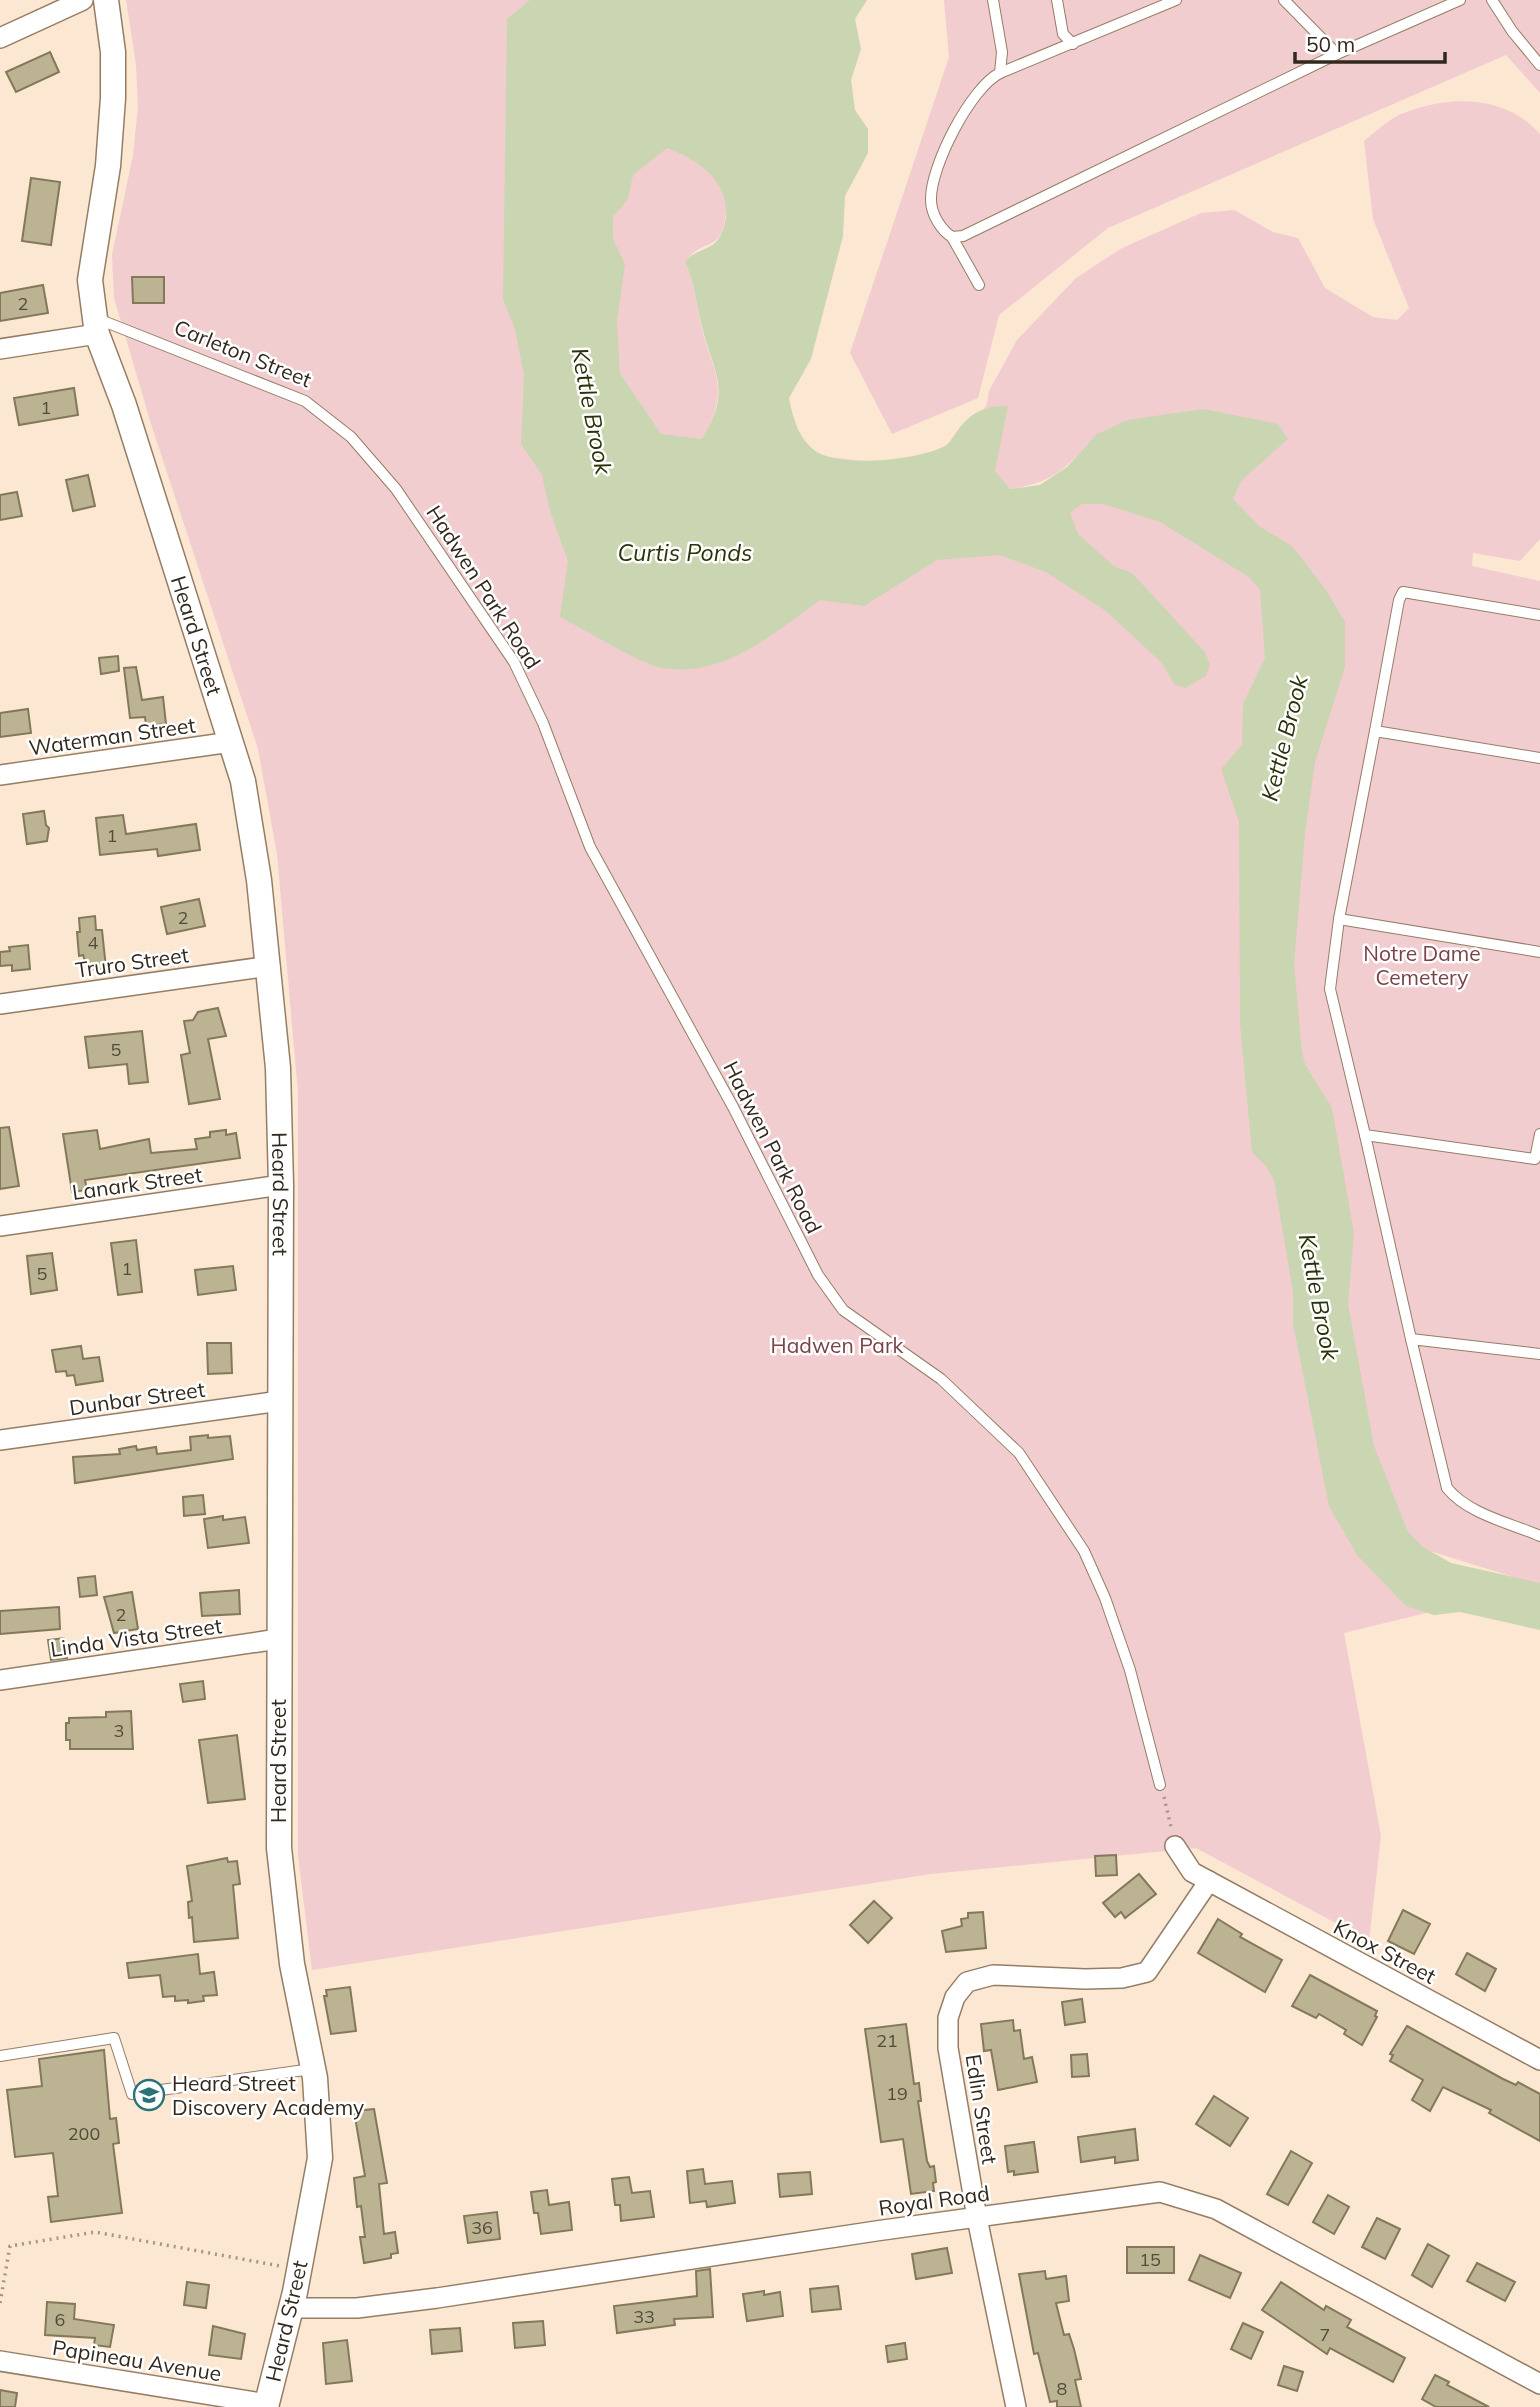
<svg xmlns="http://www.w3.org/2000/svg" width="1540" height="2407" viewBox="0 0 1540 2407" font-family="Mulish,sans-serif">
<rect width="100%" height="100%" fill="#fce7d2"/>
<!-- green -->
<g fill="#f1cdcf" fill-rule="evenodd">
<path d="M126 0H841L727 205C722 258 707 233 685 262 696 285 696 307 702 330 716 379 729 389 703 439L661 435 620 373 617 333V434L901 465 948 446 980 416 987 404 989 391 1017 340 1076 278 1122 248 1201 213 1234 210 1273 232 1298 238 1325 288 1373 317 1397 320 1409 308 1373 219 1364 141C1375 132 1387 121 1399 115 1446 95 1504 93 1540 134V539L1520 561 1473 553 1472 566 1540 581V1585L1423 1549 1426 1613 1344 1633 1381 1836 1369 1941 1196 1848 931 1874 312 1970 298 1856V1093L277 854 258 749 151 424 114 298 112 255 133 155 138 107 136 64ZM1097 434 1017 525 995 472 1010 489C1056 482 1067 467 1097 434Z"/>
<polygon points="944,0 1540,0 1540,93 1506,55 1108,228 999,315 978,398 892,434 850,353 949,57"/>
</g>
<!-- water -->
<path fill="#cad5b1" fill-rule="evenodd" d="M530 0H867L855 19 861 49 851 80 855 110 868 129V153L845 196 843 236 811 359 789 398C793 418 798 437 814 450 838 469 919 460 945 446 950 443 954 435 958 430 972 411 986 406 1008 406L995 471 1010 489 1040 485 1067 467 1097 434 1128 420 1203 409 1278 424 1288 439 1241 481 1233 499 1259 526 1293 547 1326 590 1345 622V667L1315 762 1305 834 1294 964 1302 1052 1305 1064 1332 1108 1354 1233 1348 1304 1374 1446 1408 1532 1423 1547 1451 1563 1540 1583V1630L1460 1612 1434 1615 1406 1606 1357 1555 1329 1506 1293 1323V1292L1274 1180 1266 1166 1252 1152 1240 1024 1239 822 1221 769 1242 745 1243 704 1265 658 1260 590 1249 577 1160 522 1103 504H1082L1070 513 1078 534 1114 566 1132 573 1205 652 1210 665 1206 676 1185 688 1174 684 1162 663 1106 611 1046 572 1000 555 937 560 864 606 820 600C773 634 724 678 662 668 642 665 582 628 560 617L568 561 550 511 542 475 521 444 524 375 515 329 503 299 507 19ZM667 148C698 159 729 181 726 217 725 225 722 235 716 242 707 251 694 250 685 262 696 285 696 307 703 331 716 377 731 392 702 439L661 434 620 373 617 321 625 264 613 239V217L628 199 633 175Z"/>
<!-- building -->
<g fill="#bcb392" stroke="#82795a" stroke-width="2">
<polygon points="50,52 59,72 16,92 6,72"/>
<polygon points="31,178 60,182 51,245 22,241"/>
<polygon points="132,277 164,277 164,303 133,303"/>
<polygon points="43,285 48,313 0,321 0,293"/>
<polygon points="74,388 78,415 19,425 14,398"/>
<polygon points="88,475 95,506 73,511 66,480"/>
<polygon points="17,492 22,516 0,520 0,495"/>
<polygon points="118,656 119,671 101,674 99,658"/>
<polygon points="136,667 142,700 163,697 166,724 146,726 145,717 130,718 124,668"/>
<polygon points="28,709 31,733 0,737 0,713"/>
<polygon points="44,811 46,825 49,828 47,841 27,844 23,814"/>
<polygon points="123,815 126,834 196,824 200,850 158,856 157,849 100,855 96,818"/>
<polygon points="199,899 205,926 167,934 161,907"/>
<polygon points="95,916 96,930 102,930 106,968 88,970 83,955 79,956 77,932 80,932 79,918"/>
<polygon points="28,945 30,969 12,971 12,965 0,966 0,952 10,951 9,947"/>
<polygon points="218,1008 226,1036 208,1039 220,1099 189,1104 181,1055 190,1053 184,1021 193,1020 198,1012"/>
<polygon points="142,1031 148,1082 129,1084 127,1064 89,1068 85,1037"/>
<polygon points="9,1127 19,1186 0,1189 0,1128"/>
<polygon points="97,1130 100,1149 149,1139 151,1153 197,1149 195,1139 210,1137 210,1132 226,1130 226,1135 236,1133 240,1158 85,1180 87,1190 72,1192 63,1134"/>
<polygon points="136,1240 142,1292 118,1295 111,1243"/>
<polygon points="52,1253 57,1290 31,1294 27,1256"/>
<polygon points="233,1266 236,1290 198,1295 195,1270"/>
<polygon points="207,1343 231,1343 232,1373 208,1374"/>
<polygon points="81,1346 83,1359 99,1357 103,1381 76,1385 74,1375 67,1376 66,1371 56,1372 52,1350"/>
<polygon points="208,1435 208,1438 230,1436 233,1459 75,1483 73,1457 120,1454 119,1449 136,1446 137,1450 156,1447 157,1454 191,1450 190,1437"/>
<polygon points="203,1495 205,1514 184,1516 183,1497"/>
<polygon points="223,1516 223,1520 245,1517 249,1543 208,1548 204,1519"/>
<polygon points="95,1576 97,1595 80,1597 78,1578"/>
<polygon points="239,1590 240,1614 202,1616 200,1593"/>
<polygon points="132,1592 138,1629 114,1633 104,1597"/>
<polygon points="59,1607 60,1629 0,1634 0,1611"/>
<polygon points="64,1638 67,1658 51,1660 48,1640"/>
<polygon points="203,1681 205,1699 183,1702 180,1684"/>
<polygon points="131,1711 133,1749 70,1749 70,1740 66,1740 66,1723 69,1723 69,1718 106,1717 106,1712"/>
<polygon points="237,1735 245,1799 208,1803 199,1740"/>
<polygon points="1116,1855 1117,1875 1096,1876 1095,1856"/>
<polygon points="227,1858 228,1862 237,1861 240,1884 233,1885 238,1938 194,1942 192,1917 189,1918 188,1902 192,1901 187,1866"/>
<polygon points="1139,1874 1156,1894 1125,1918 1121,1912 1115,1917 1103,1903"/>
<polygon points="874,1901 892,1918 868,1943 850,1925"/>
<polygon points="1403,1910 1430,1924 1414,1954 1388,1941"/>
<polygon points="983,1912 986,1948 946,1952 942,1931 962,1926 961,1919 968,1918 968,1913"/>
<polygon points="1218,1919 1242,1934 1240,1937 1282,1960 1265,1992 1198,1953"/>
<polygon points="1467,1953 1496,1969 1485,1991 1456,1974"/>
<polygon points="198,1954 200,1974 214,1972 217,1995 203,1996 204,2001 188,2003 188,2000 175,2001 175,1996 163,1997 160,1975 129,1978 127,1963"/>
<polygon points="1310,1975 1377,2011 1375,2016 1377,2017 1362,2045 1344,2034 1346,2030 1319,2014 1316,2018 1292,2006"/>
<polygon points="350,1987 356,2031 331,2034 324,1996 327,1996 326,1990"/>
<polygon points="1082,1999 1085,2022 1065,2025 1062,2002"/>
<polygon points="1013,2020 1014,2031 1020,2030 1024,2059 1032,2057 1037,2082 998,2090 991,2050 984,2051 981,2024"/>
<polygon points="906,2024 914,2084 919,2083 921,2101 918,2101 927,2161 930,2167 934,2166 936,2182 933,2183 934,2191 911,2194 903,2139 881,2142 865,2029"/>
<polygon points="1407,2026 1503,2079 1516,2085 1518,2082 1540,2094 1540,2141 1489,2113 1491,2110 1443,2087 1430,2111 1412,2100 1423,2080 1390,2061 1393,2055 1390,2054"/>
<polygon points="104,2050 110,2119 116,2118 119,2143 113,2144 122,2213 51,2222 48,2197 58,2196 53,2153 15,2157 7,2090 42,2086 39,2059"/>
<polygon points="1087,2054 1089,2076 1072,2077 1071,2055"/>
<polygon points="1214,2096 1248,2118 1230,2146 1196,2124"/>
<polygon points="374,2109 387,2183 379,2184 384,2234 395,2232 398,2253 391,2254 391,2258 364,2263 360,2237 365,2237 361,2206 357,2207 354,2178 365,2176 354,2111"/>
<polygon points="1135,2129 1138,2160 1115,2163 1115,2157 1081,2162 1078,2137"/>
<polygon points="1034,2142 1038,2172 1014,2175 1014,2171 1008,2172 1005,2146"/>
<polygon points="1291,2151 1312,2163 1288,2205 1267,2194"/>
<polygon points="703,2169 705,2184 732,2181 735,2203 707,2207 706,2201 690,2203 687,2171"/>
<polygon points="810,2172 812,2194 780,2197 778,2174"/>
<polygon points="629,2177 632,2193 650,2191 654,2217 621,2221 620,2205 615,2205 612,2179"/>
<polygon points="547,2190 549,2205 569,2202 572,2230 541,2234 538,2213 534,2213 531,2192"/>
<polygon points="1328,2195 1349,2207 1334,2234 1313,2222"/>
<polygon points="497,2212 500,2239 468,2243 464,2216"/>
<polygon points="1377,2218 1400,2229 1385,2259 1362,2247"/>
<polygon points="1428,2244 1449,2256 1432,2287 1412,2275"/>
<rect x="1127" y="2247" width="47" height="26"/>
<polygon points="947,2248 952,2273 916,2279 912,2254"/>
<polygon points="1200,2255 1241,2273 1230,2298 1189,2280"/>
<polygon points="1477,2263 1515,2282 1505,2301 1467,2281"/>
<polygon points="710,2269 713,2317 674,2319 675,2325 617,2333 614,2306 697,2296 696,2271"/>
<polygon points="1045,2271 1046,2279 1066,2276 1069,2301 1056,2303 1064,2335 1069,2334 1074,2349 1081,2379 1075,2380 1081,2407 1057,2407 1057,2401 1050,2402 1038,2353 1034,2354 1019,2274"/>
<polygon points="187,2282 209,2285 206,2308 184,2305"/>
<polygon points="1281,2282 1324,2310 1326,2306 1351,2320 1347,2327 1405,2358 1393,2382 1330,2348 1327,2354 1262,2310"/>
<polygon points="838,2286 841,2309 812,2312 810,2289"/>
<polygon points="764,2291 764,2295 780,2292 783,2316 747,2321 743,2294"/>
<polygon points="47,2302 75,2304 74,2319 114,2325 110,2347 94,2345 95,2338 45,2335"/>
<polygon points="543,2321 545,2345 515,2348 513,2323"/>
<polygon points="1243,2323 1263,2332 1251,2359 1231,2349"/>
<polygon points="213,2326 245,2334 241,2359 209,2355"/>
<polygon points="460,2328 462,2351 432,2354 430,2330"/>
<polygon points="347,2340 352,2381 326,2384 323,2343"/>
<polygon points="905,2343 907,2359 888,2362 886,2346"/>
<polygon points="1284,2366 1303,2372 1297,2391 1278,2385"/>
<polygon points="1435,2375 1449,2382 1447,2385 1489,2407 1436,2407 1422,2399"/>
<polygon points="0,2390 17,2393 15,2407 0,2407"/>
</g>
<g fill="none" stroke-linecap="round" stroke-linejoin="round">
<!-- service casing -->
<g stroke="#957d65" stroke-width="12">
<g id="service">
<polyline points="993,0 1002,52 1000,73"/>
<polyline points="1057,0 1063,34 1073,44"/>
<path d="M1176 0 1000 73C971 87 930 167 931 200 931 214 941 230 952 237L963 236 1337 54 1460 0"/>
<polyline points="1284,0 1337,54"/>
<polyline points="1492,0 1512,31 1540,65"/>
<polyline points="952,237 979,285"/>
<polyline points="98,319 305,401 351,437 396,489 514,662 543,723 590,847 733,1107 818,1275 843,1310 941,1379 1019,1453 1084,1551 1105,1598 1130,1670 1160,1785"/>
<polyline points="1375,731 1399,600 1403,592 1540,615"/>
<polyline points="1540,758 1375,731 1339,919 1330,989 1365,1135 1535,1159 1540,1134"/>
<polyline points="1339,919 1540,952"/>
<polyline points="1365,1135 1411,1339"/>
<path d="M1540 1354 1411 1339 1447 1488C1468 1514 1510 1523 1540 1536"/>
<polyline points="0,2056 114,2038 132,2094 312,2069"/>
</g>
</g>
<!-- minor casing -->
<g stroke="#957d65" stroke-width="22">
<g id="minor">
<polyline points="0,38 83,0"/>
<polyline points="0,349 97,334"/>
<polyline points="0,775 231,742"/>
<polyline points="0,1004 270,966"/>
<polyline points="0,1226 281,1185"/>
<polyline points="0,1440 280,1401"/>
<polyline points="0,1680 278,1639"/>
<polyline points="1175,1846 1192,1872 1540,2060"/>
<polyline points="291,2308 357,2308 437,2298 876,2231 1160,2192 1216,2209 1540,2384"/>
<polyline points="0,2361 267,2404"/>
<polyline points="1016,2407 977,2218 948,2048 948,2018 955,1997 967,1982 993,1975 1085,1979 1122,1978 1147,1972 1209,1881"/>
</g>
</g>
<!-- tertiary casing -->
<g stroke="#957d65" stroke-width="27">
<g id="tertiary">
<path id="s1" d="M106 0 113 52V98L108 166 90 280 97 334 124 405 243 781 259 880 278 1068 281 1185 279 1848 292 1964 315 2078 320 2158 295 2292 266 2407"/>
</g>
</g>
<!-- path -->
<g stroke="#a59584" stroke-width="3.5" stroke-dasharray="2 5" stroke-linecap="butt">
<polyline points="1164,1797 1171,1827"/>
<polyline points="0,2303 10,2246 95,2232 280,2266"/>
</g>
<!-- service -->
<use href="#service" stroke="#fff" stroke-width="10"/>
<!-- minor -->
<use href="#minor" stroke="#fff" stroke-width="19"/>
<!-- tertiary -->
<use href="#tertiary" stroke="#fff" stroke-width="24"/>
</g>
<!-- icons -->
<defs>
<g id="school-ring" transform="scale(1.575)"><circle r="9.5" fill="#fff" stroke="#297378" stroke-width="1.5"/><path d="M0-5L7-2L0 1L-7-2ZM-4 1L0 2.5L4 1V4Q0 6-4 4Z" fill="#297378"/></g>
</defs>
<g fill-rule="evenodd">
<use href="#school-ring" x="149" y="2095"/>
</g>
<g text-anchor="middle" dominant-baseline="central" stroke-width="5" stroke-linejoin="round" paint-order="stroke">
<!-- number labels -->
<g font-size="18" fill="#544c3b">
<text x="23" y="303">2</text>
<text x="46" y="407">1</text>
<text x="112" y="835">1</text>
<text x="183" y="917">2</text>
<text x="93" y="942">4</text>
<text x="116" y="1049">5</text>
<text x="127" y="1268">1</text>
<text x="42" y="1273">5</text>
<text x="121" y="1614">2</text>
<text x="119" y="1730">3</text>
<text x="887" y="2040">21</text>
<text x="897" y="2093">19</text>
<text x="84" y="2133">200</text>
<text x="482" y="2227">36</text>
<text x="1150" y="2259">15</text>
<text x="644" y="2316">33</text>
<text x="60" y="2319">6</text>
<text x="1325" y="2334">7</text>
<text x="1062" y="2388">8</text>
</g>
<!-- street labels -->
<g font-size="21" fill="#32291e" stroke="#fff">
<text transform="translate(243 353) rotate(22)">Carleton Street</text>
<text transform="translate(484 587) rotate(57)">Hadwen Park Road</text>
<text stroke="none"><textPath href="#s1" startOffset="654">Heard Street</textPath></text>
<text transform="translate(112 736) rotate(-8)">Waterman Street</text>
<text transform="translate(132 962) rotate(-8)">Truro Street</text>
<text transform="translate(773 1147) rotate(63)">Hadwen Park Road</text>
<text transform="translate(137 1183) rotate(-8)">Lanark Street</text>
<text stroke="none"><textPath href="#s1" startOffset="1222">Heard Street</textPath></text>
<text transform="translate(137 1398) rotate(-8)">Dunbar Street</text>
<text transform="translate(136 1637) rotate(-8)">Linda Vista Street</text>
<text transform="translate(278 1761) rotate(-90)">Heard Street</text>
<text transform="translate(1385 1951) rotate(28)">Knox Street</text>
<text transform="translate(982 2109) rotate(81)">Edlin Street</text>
<text transform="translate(934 2200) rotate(-8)">Royal Road</text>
<text transform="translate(286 2321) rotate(-77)">Heard Street</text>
<text transform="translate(137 2360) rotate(9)">Papineau Avenue</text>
</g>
<!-- park labels -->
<g font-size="21" fill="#7a4146" stroke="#fff">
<text x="1422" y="953">Notre Dame<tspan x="1422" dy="24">Cemetery</tspan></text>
<text x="837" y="1345">Hadwen Park</text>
</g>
<!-- poi labels -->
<g font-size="21" fill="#32291e" stroke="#fff" text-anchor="start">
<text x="172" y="2083">Heard Street<tspan x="172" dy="24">Discovery Academy</tspan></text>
</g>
<!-- water labels -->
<g font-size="23" font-style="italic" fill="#2a3309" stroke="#fff">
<text transform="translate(592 411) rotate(79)">Kettle Brook</text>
<text x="685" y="552">Curtis Ponds</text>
<text transform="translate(1284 738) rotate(-76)">Kettle Brook</text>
<text transform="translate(1319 1297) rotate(79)">Kettle Brook</text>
</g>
</g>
<!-- scale -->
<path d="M1295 52v10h150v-10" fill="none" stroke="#32291e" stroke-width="3.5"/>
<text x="1306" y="52" font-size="21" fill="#32291e" stroke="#ffffff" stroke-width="5" paint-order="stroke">50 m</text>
</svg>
